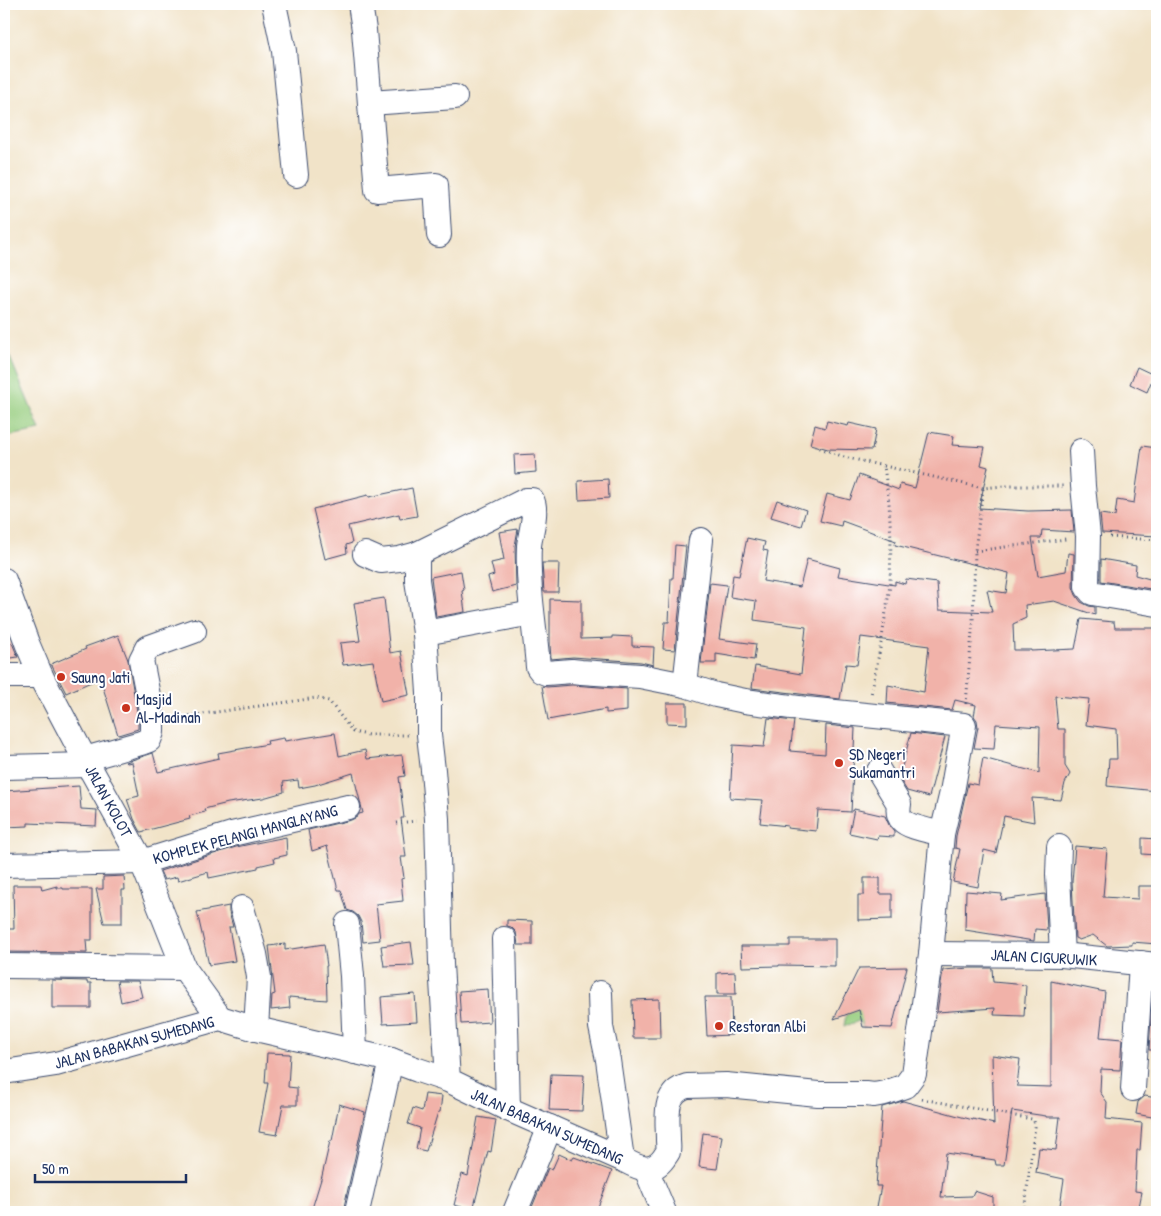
<svg xmlns="http://www.w3.org/2000/svg" width="1161" height="1216" viewBox="0 0 1161 1216" font-family="'Patrick Hand',sans-serif">
<rect width="100%" height="100%" fill="#fff"/>
<filter id="ink" filterUnits="userSpaceOnUse"><feTurbulence type="fractalNoise" baseFrequency=".02" numOctaves="2"/><feDisplacementMap in="SourceGraphic" scale="10" xChannelSelector="R" yChannelSelector="G"/><feConvolveMatrix kernelMatrix="1 2 1 2 8 2 1 2 1" color-interpolation-filters="sRGB"/></filter>
<filter id="wash" filterUnits="userSpaceOnUse"><feTurbulence type="fractalNoise" baseFrequency=".0096" numOctaves="4" result="noise"/><feDisplacementMap in="SourceGraphic" scale="20" xChannelSelector="R" yChannelSelector="G"/><feGaussianBlur stdDeviation="1.12" result="paint"/><feColorMatrix in="noise" values="0 0 0 0 0 0 0 0 0 0 0 0 0 0 0 0 0 1.4 0 .05"/><feComposite in="paint" operator="in"/></filter>
<g filter="url(#wash)">
<rect width="100%" height="100%" fill="#f1e3c8"/>
<!-- green -->
<g fill="#98ce80" stroke="#5a7e6f">
<polygon points="4,343 40,430 4,437"/>
<polygon points="850,994 868,995 864,1028 859,1021 844,1026"/>
</g>
<g id="blocks">
<!-- building -->
<g fill="#f1b2a9">
<polygon points="1137,367 1154,375 1147,392 1130,384"/>
<polygon points="827,421 848,426 849,423 876,429 872,450 828,449 810,444 815,425 825,428"/>
<polygon points="929,432 954,436 952,445 985,447 981,465 988,467 979,508 1028,511 1072,510 1074,532 1042,530 1041,538 1032,538 1038,576 1066,571 1068,553 1074,554 1073,587 1076,595 1081,602 1089,606 1095,607 1095,615 1054,601 1025,605 1026,618 1013,624 1014,650 1031,650 1031,651 1075,649 1081,619 1114,622 1115,628 1157,628 1157,791 1107,786 1109,759 1117,759 1116,729 1086,725 1089,699 1055,696 1058,729 1065,729 1065,766 1070,774 1065,783 1061,800 1032,798 1034,822 1004,816 996,853 984,850 978,887 953,882 960,849 955,848 956,836 968,783 978,785 983,758 1039,773 1040,727 996,724 994,749 974,748 978,727 977,720 974,716 976,705 955,700 952,710 887,703 888,685 924,692 929,646 861,637 857,665 846,664 840,699 752,688 755,666 801,674 806,627 754,620 756,601 730,597 733,575 739,576 747,538 765,542 763,550 768,551 763,581 800,587 807,559 840,568 838,576 895,585 895,581 905,584 906,579 937,583 939,610 992,612 987,590 1006,593 1009,573 895,545 896,541 842,521 841,526 820,521 827,494 850,500 859,475 899,490 900,484 915,488"/>
<polygon points="1142,446 1157,448 1157,536 1102,533 1100,514 1115,516 1117,500 1134,503"/>
<polygon points="535,454 536,472 515,474 514,455"/>
<polygon points="608,479 609,498 579,500 578,481"/>
<polygon points="412,488 417,516 400,519 399,514 348,526 352,543 346,545 347,553 325,559 313,509 368,495 369,497"/>
<polygon points="777,500 806,510 801,526 771,517"/>
<polygon points="518,529 515,546 516,586 492,592 488,577 494,575 491,563 504,560 499,532"/>
<polygon points="675,545 686,546 675,650 663,649 665,622 669,622 671,578 673,578"/>
<polygon points="1101,559 1136,565 1135,575 1157,581 1157,590 1101,581"/>
<polygon points="542,563 559,563 558,592 544,592"/>
<polygon points="461,571 464,590 462,591 465,612 436,617 431,577"/>
<polygon points="710,583 727,585 719,639 756,644 754,660 716,654 716,663 701,663"/>
<polygon points="384,598 390,653 401,651 409,695 381,701 373,661 343,665 340,643 360,641 354,603"/>
<polygon points="550,599 581,600 581,639 613,638 613,636 632,637 632,646 654,647 653,665 641,662 573,657 551,659 550,645"/>
<polygon points="118,635 128,660 138,717 138,729 118,735 100,678 66,693 51,664 86,649 85,647"/>
<polygon points="12,643 18,657 4,659 4,644"/>
<polygon points="572,685 627,689 627,711 606,713 606,709 548,720 542,686 547,687"/>
<polygon points="667,703 687,703 687,724 667,723"/>
<polygon points="768,718 794,721 790,751 825,754 826,725 855,728 851,812 818,810 816,831 787,828 788,826 760,823 763,800 730,798 733,745 764,747"/>
<polygon points="335,733 339,756 365,750 367,759 402,755 405,776 399,777 404,818 401,818 406,857 401,857 404,878 401,879 403,901 376,904 380,940 363,942 361,922 358,916 353,912 347,910 341,890 338,890 327,846 312,851 308,830 351,820 357,817 359,814 363,813 353,773 315,785 299,788 298,780 283,782 284,792 263,798 228,803 204,809 205,812 189,816 190,819 141,832 134,819 127,799 139,796 132,762 127,763 126,762 153,753 158,772 219,758 218,753 268,744 267,741 284,738 285,741"/>
<polygon points="911,733 945,737 929,797 907,791 899,778"/>
<polygon points="79,786 81,809 97,810 96,826 28,823 28,826 4,827 4,791"/>
<polygon points="854,809 885,816 889,825 894,831 894,837 878,836 877,839 849,833"/>
<polygon points="286,837 287,855 274,858 275,862 258,866 258,868 209,878 208,872 178,881 177,877 164,880 160,871 236,847"/>
<polygon points="1142,838 1157,839 1157,855 1142,854"/>
<polygon points="1075,846 1107,849 1103,897 1138,899 1138,886 1157,886 1157,944 1132,942 1132,945 1107,946 1093,935 1079,940 1075,938 1072,882"/>
<polygon points="124,876 125,890 122,890 122,923 104,923 96,889 103,889 103,877"/>
<polygon points="864,878 880,878 880,894 892,894 892,919 858,920 858,895 864,895"/>
<polygon points="13,885 41,885 42,890 57,886 57,888 63,888 63,889 92,889 92,940 86,940 87,953 4,952 4,929 14,929"/>
<polygon points="966,891 1002,894 1001,900 1045,894 1047,930 1035,929 1034,941 965,930"/>
<polygon points="229,906 229,912 233,927 229,927 235,961 209,965 197,912"/>
<polygon points="507,920 532,921 532,945 518,945 516,932 511,927 507,926"/>
<polygon points="790,939 835,939 835,966 779,965 779,966 742,967 741,946 790,946"/>
<polygon points="411,942 414,965 384,966 381,946"/>
<polygon points="285,944 285,950 324,944 327,966 326,966 327,1000 289,997 290,1008 271,1010 272,995 275,994 269,946"/>
<polygon points="907,967 892,1028 863,1027 859,1010 834,1019 859,968"/>
<polygon points="970,968 992,968 993,982 1026,985 1024,1016 994,1015 995,1008 937,1012 943,970"/>
<polygon points="735,972 736,994 717,994 717,973"/>
<polygon points="52,980 87,981 87,983 91,983 91,1008 52,1008"/>
<polygon points="117,981 138,981 142,997 121,1002"/>
<polygon points="1051,981 1105,992 1100,1037 1122,1039 1120,1070 1101,1069 1100,1092 1107,1102 1106,1119 1142,1123 1140,1150 1137,1150 1135,1191 1142,1192 1138,1212 1059,1212 1064,1179 1036,1173 1039,1148 1056,1150 1060,1117 1046,1117 1046,1116 1012,1111 1004,1165 996,1165 995,1160 946,1153 941,1197 972,1196 974,1191 993,1197 993,1212 876,1212 881,1186 876,1186 882,1107 903,1101 973,1120 973,1119 994,1124 992,1055 1020,1059 1017,1086 1051,1087"/>
<polygon points="488,989 490,1022 461,1024 459,991"/>
<polygon points="415,994 417,1022 383,1024 381,997"/>
<polygon points="705,997 731,997 732,1035 707,1036"/>
<polygon points="659,999 660,1038 633,1038 632,1000"/>
<polygon points="1152,1002 1157,1002 1157,1050 1149,1050"/>
<polygon points="267,1053 290,1054 288,1087 297,1088 297,1105 283,1105 277,1135 259,1132 268,1083 265,1083"/>
<polygon points="551,1074 584,1075 582,1111 549,1110"/>
<polygon points="425,1094 442,1096 440,1112 438,1112 426,1151 416,1149 420,1128 408,1124 413,1108 422,1111"/>
<polygon points="1145,1096 1157,1098 1157,1118 1136,1114 1138,1102"/>
<polygon points="339,1104 365,1112 344,1207 342,1212 311,1212 322,1176 330,1141 332,1141"/>
<polygon points="478,1117 496,1120 491,1152 488,1151 473,1210 454,1205 462,1174 468,1176"/>
<polygon points="703,1133 722,1136 717,1169 699,1167"/>
<polygon points="559,1154 572,1160 574,1157 612,1171 596,1212 530,1212 548,1168 552,1170"/>
</g>
</g>
</g>
<g filter="url(#ink)">
<use href="#blocks" fill-opacity="0" stroke="#3b4a6e" stroke-width="1"/>
<g fill="none" stroke-linecap="round" stroke-linejoin="round">
<!-- minor casing -->
<g stroke="#3b4a6e" stroke-width="26">
<g id="minor">
<polyline points="274,4 284,51 296,175"/>
<polyline points="360,4 364,30 377,190 436,185 439,235"/>
<polyline points="370,103 455,97"/>
<polyline points="1081,451 1083,486 1088,536 1087,587 1092,593 1157,604"/>
<polyline points="365,554 381,561 399,559 417,554"/>
<polyline points="4,580 27,643 41,676 79,748 142,862 184,968 220,1018"/>
<polyline points="425,633 532,613"/>
<polyline points="4,676 41,676"/>
<polyline points="685,685 701,540"/>
<polyline points="85,759 141,743 149,740 152,732 152,716 141,660 147,648 194,631"/>
<polyline points="4,767 89,765"/>
<path d="M879 771 899 804C898 810 898 816 902 820 909 828 933 831 942 834"/>
<polyline points="1059,847 1058,875 1062,955"/>
<polyline points="4,865 142,862 232,834 348,807"/>
<polyline points="242,908 255,954 259,977 256,1029"/>
<polyline points="347,924 352,976 355,1052"/>
<polyline points="504,939 508,1109"/>
<polyline points="931,954 1062,955 1157,965"/>
<polyline points="4,966 184,968"/>
<polyline points="600,993 601,1027 608,1060 622,1159"/>
<path d="M4 1072 56 1064 220 1018 256 1029 391 1060 418 1070 448 1080 508 1109 622 1159C637 1167 651 1176 664 1158 665 1156 667 1154 668 1152 669 1149 668 1143 668 1140 668 1119 662 1093 687 1086L726 1085 818 1094H866L874 1095 885 1093 905 1086 914 1074 931 954 942 834 952 792 964 725 806 709 745 701 716 695 685 685 640 676 581 672 572 671 546 673 541 671 538 667C535 627 527 587 529 546 530 534 538 511 532 500H526L417 554V580L425 633 429 693V735L433 770 437 819 441 964 448 1080"/>
<polyline points="1133,1089 1141,963"/>
<polyline points="646,1169 664,1212"/>
<polyline points="357,1212 391,1060"/>
<polyline points="515,1212 550,1127"/>
</g>
</g>
<!-- path -->
<g stroke="#3b4a6e" stroke-width="3" stroke-dasharray="1 4" stroke-linecap="butt">
<polyline points="815,446 844,457 884,466 889,503 891,539 890,585 882,638 871,695"/>
<polyline points="884,466 983,488 1003,486 1063,486"/>
<polyline points="1110,537 1157,540"/>
<polyline points="975,551 1066,539"/>
<polyline points="966,704 973,620 975,551 983,488"/>
<polyline points="174,718 316,698 329,701 353,732 368,735 408,735"/>
<polyline points="396,823 416,821"/>
<polyline points="922,1099 1032,1119 1034,1121 1035,1127 1024,1212"/>
</g>
<!-- minor -->
<use href="#minor" stroke="#fff" stroke-width="24"/>
</g>
</g>
<!-- markers -->
<g fill="#c8321e" stroke="#fff" stroke-width="2">
<circle cx="61" cy="677" r="5"/>
<circle cx="126" cy="708" r="5"/>
<circle cx="839" cy="763" r="5"/>
<circle cx="719" cy="1026" r="5"/>
</g>
<g text-anchor="middle" dominant-baseline="central" stroke-width="4" stroke-linejoin="round" paint-order="stroke">
<!-- poi labels -->
<g font-size="16" fill="#1b2f5e" stroke="#fff" text-anchor="start">
<text x="71" y="677">Saung Jati</text>
<text x="136" y="699">Masjid<tspan x="136" dy="18">Al-Madinah</tspan></text>
<text x="849" y="754">SD Negeri<tspan x="849" dy="18">Sukamantri</tspan></text>
<text x="729" y="1026">Restoran Albi</text>
</g>
<!-- street labels -->
<g font-size="16" fill="#1b2f5e" stroke="#fff">
<text transform="translate(109 801) rotate(61)">JALAN KOLOT</text>
<text transform="translate(245 834) rotate(-15)">KOMPLEK PELANGI MANGLAYANG</text>
<text transform="translate(1044 957) rotate(3)">JALAN CIGURUWIK</text>
<text transform="translate(134 1042) rotate(-15)">JALAN BABAKAN SUMEDANG</text>
<text transform="translate(547 1126) rotate(24)">JALAN BABAKAN SUMEDANG</text>
</g>
</g>
<!-- margin -->
<rect width="1161" height="1216" fill="none" stroke="#fff" stroke-width="20"/>
<!-- scale -->
<path d="M35 1174v8h151v-8" fill="none" stroke="#1b2f5e" stroke-width="2.5"/>
<text x="42" y="1174" font-size="15" fill="#1b2f5e" stroke="#ffffff" stroke-width="4" paint-order="stroke">50 m</text>
</svg>
